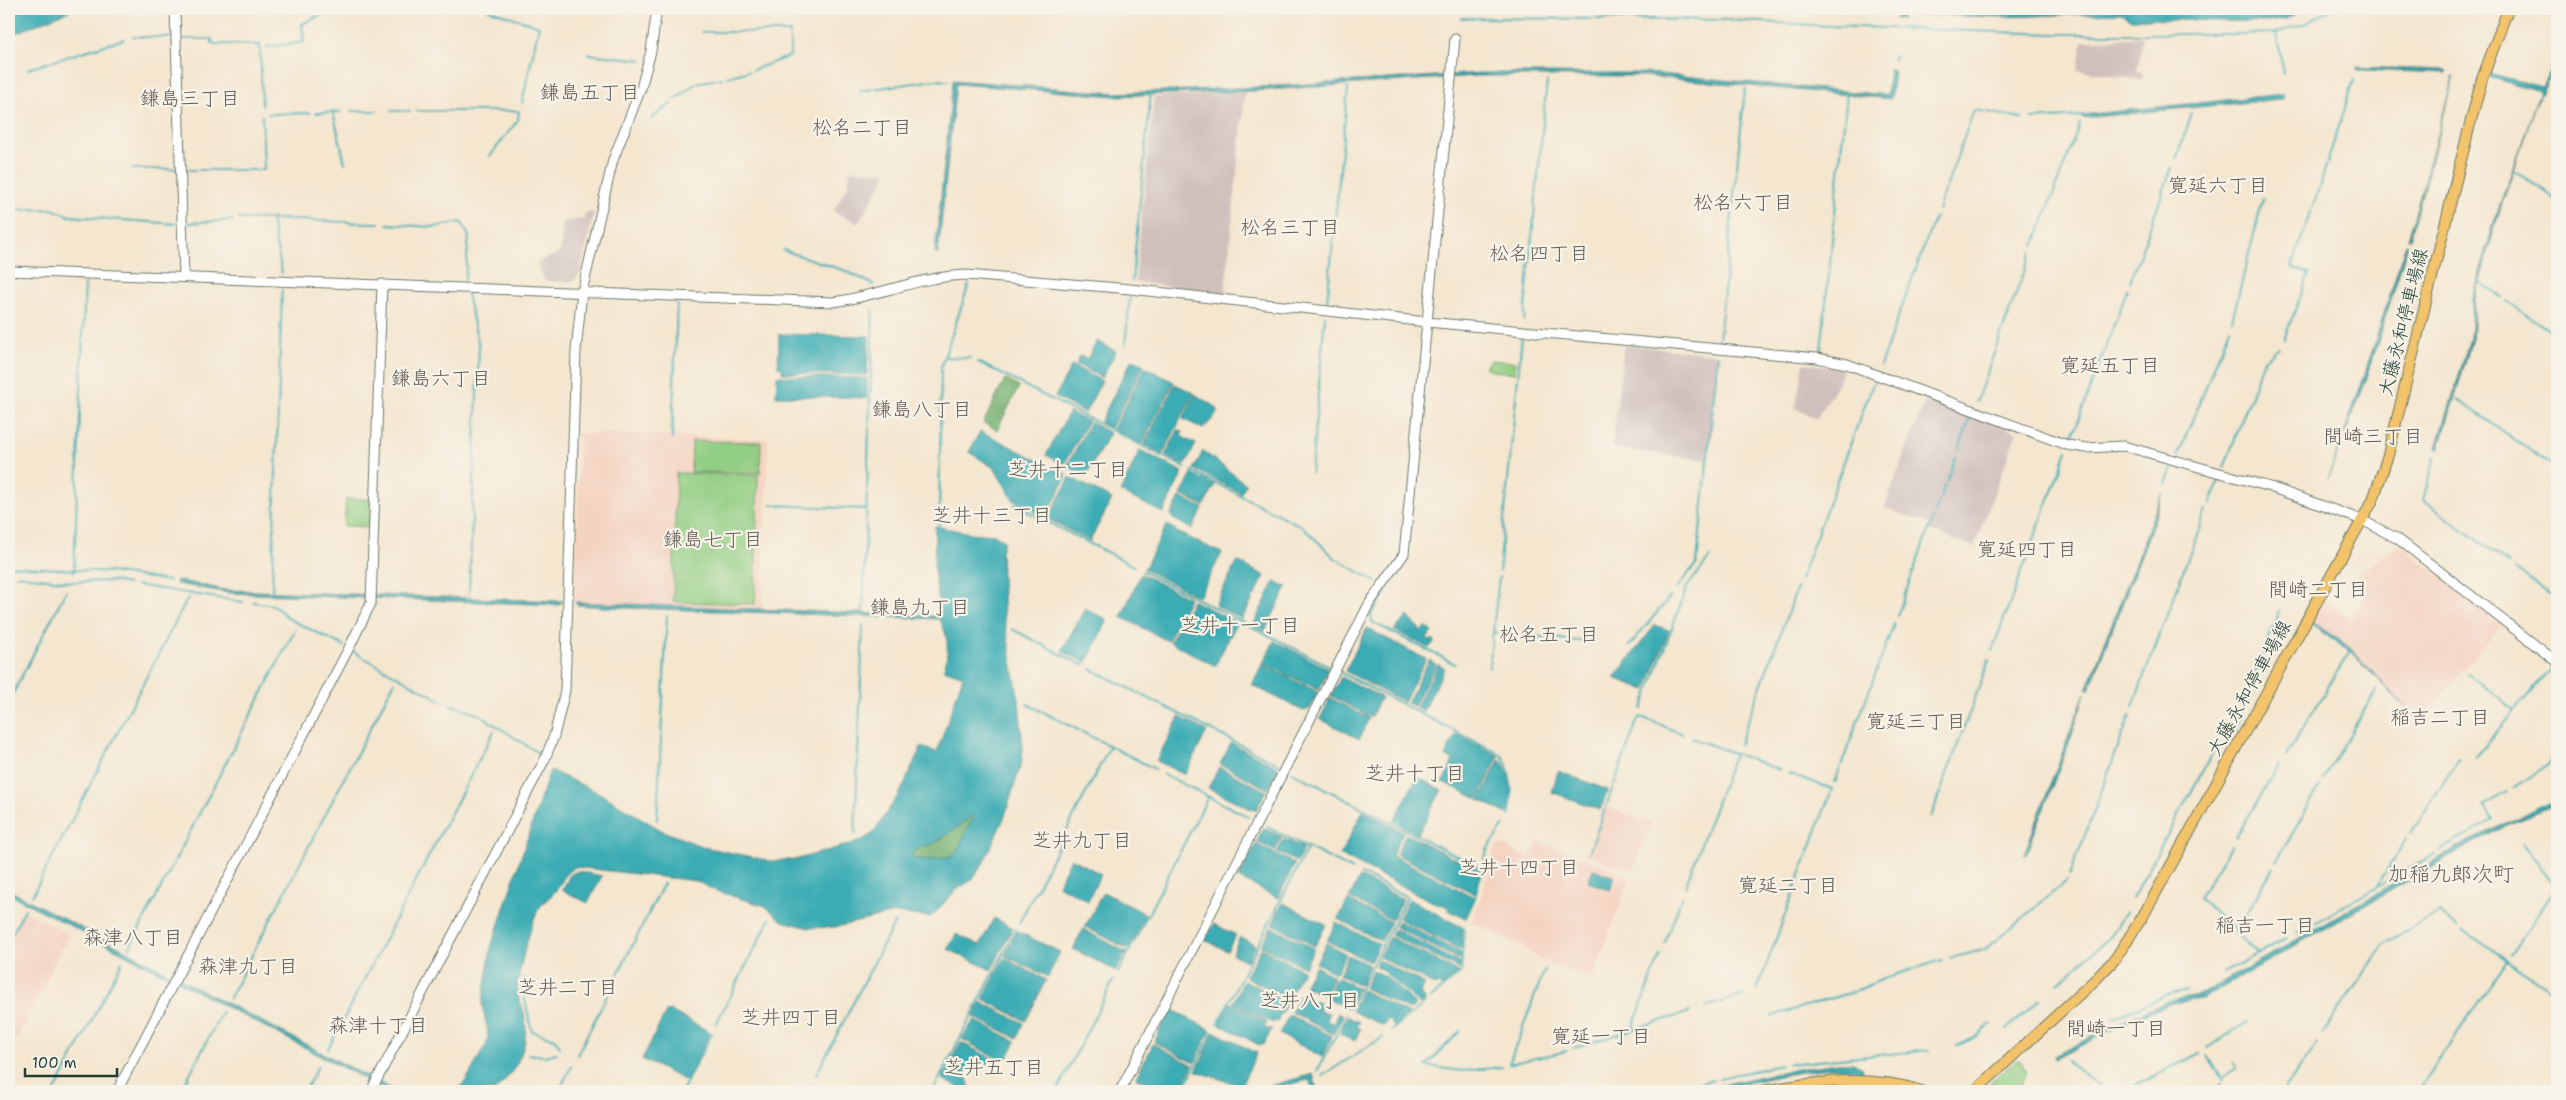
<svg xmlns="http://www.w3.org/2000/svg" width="2566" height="1100" viewBox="0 0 2566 1100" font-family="'Shantell Sans','Klee One',sans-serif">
<rect width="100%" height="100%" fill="#f7f3e8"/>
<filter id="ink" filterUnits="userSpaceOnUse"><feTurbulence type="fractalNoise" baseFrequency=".02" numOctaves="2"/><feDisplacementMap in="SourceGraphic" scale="10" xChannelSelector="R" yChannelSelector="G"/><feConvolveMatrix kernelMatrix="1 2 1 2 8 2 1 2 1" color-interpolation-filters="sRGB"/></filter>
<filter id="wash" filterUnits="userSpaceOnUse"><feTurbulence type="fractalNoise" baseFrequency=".0096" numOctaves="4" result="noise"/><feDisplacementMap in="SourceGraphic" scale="20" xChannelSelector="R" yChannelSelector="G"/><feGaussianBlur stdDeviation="1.12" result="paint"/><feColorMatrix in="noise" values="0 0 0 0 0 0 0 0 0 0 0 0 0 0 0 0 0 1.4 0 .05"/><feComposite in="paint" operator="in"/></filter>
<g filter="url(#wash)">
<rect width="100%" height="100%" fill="#f4e6cf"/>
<!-- built -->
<g fill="#f4d3c1">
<polygon points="579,433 768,439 762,609 575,602"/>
<polygon points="2399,544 2502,625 2420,720 2338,638 2310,621 2322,598 2350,619 2361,605 2367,590 2355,576"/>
<polygon points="1606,807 1651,823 1633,869 1630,870 1589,855"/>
<polygon points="1538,841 1625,875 1629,881 1593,977 1590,978 1545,962 1514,942 1471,922 1480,901 1493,853 1499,843 1530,859"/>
<polygon points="25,911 67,933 68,936 9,1054 9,943"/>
</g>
<!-- industrial -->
<g fill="#d0c0bc">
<polygon points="2143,37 2137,72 2143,73 2142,80 2077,70 2083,41"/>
<polygon points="1245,92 1225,294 1135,282 1154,97"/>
<polygon points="850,170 888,172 859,222 857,223 833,211 848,186"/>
<polygon points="594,212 580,274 571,282 545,281 536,263 560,252 563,221 585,219 584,214"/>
<polygon points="1624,345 1717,354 1706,460 1612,448"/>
<polygon points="1804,363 1841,369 1843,371 1834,391 1816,419 1795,408"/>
<polygon points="1927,399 2017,432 1974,547 1929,530 1931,524 1884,508 1925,401"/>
</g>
<!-- green -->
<g fill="#92ce83" stroke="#58865c">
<polygon points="1490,360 1516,362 1515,373 1492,371 1485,367"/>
<polygon points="692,441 761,442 760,473 691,472"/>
<polygon points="676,473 758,475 755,604 673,602"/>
<polygon points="346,499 371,499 370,527 344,526"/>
<polygon points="2015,1060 2020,1060 2027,1073 2019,1091 1981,1091"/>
</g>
<!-- forest -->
<g fill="#75b171" stroke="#4a7752">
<polygon points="1005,379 1019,387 997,430 983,423"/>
<path d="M972 816 974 818C964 830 963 846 952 857 940 858 924 861 912 858V854C920 844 926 848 936 842 949 834 960 825 972 816Z"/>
</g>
<!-- water -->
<g fill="#3aacb4" stroke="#2c7474" fill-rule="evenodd">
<polygon points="9,9 74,9 9,36"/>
<polygon points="1822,9 2305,9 2286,19 2268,22 2131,19 2121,13 2004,17 1903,15 1902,19 1895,18 1896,13"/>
<polygon points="2557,53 2557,69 2553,71 2534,108 2496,222 2475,299 2472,339 2439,450 2437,448 2470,338 2473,298 2495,219 2540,91 2487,77 2489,73 2542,87"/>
<polygon points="2357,67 2447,70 2447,73 2357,70"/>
<polygon points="1890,69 1894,70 1891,99 1645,76 1478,76 1253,91 1115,96 956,84 938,254 935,253 953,80 1116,93 1260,87 1481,73 1649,73 1887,95"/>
<polygon points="2454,75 2410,239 2408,239 2453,78"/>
<polygon points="2283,94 2283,99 2083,118 2081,115"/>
<polygon points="2406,243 2408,244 2367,378 2327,480 2364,377"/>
<polygon points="779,334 869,336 867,375 782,373 782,367 778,367"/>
<polygon points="1097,341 1116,351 1102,378 1076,364 1080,356 1087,359"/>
<polygon points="1132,359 1144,365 1111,428 1100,422"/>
<polygon points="1072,365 1102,381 1085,413 1055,397"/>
<polygon points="1145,367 1174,382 1142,444 1113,429"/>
<polygon points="777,376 867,378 867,398 776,396"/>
<polygon points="1175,384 1194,393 1163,454 1144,444"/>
<polygon points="1195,394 1218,409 1217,414 1203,429 1183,419"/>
<polygon points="1069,412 1088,421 1064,465 1046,455"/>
<polygon points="1090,422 1110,433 1086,476 1067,466"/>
<polygon points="1178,430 1183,432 1181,436 1196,444 1185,465 1165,455"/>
<polygon points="980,431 1067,475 1046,518 1014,501 994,468 969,452"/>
<polygon points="1140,450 1183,472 1163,513 1120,492"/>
<polygon points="1203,451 1246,484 1241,493 1194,469"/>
<polygon points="1192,474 1215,485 1204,506 1181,495"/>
<polygon points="1070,477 1112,499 1090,541 1048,519"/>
<polygon points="2162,493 2154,521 2089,690 2087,689"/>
<polygon points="1180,497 1203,508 1192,529 1173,519 1171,515"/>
<polygon points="1167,525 1176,530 1175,531 1222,553 1199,597 1144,569"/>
<path d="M935 526 970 533 996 535 1004 541 1001 551 1004 617 1019 700 1023 748 1022 761 1005 816 983 864 972 880 955 891 931 917 894 913 837 927 809 928 782 921 765 906 716 891 696 881 575 867C563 874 562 884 554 893 548 899 542 903 538 910 532 920 516 979 517 991 518 998 522 1005 524 1013 531 1045 517 1070 495 1091H455L465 1082 487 1043 488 1032 482 1005 491 947 550 770 601 794 663 831 704 847 771 861 798 859 861 841 872 834 901 791 921 747 937 752 963 676 944 669C949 651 949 635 939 619L602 607 577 605 575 602 937 616 940 611 934 570ZM972 816 974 818C964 830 963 847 952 857 940 859 923 861 913 858L912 854C920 844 926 848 936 842 949 834 960 825 972 816Z"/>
<polygon points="1237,561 1265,576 1242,619 1215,605"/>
<polygon points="1141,574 1189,598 1168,641 1121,617"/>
<polygon points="177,580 226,590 563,601 559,605 229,593 176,584"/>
<polygon points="1275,581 1287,587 1265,631 1253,625"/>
<polygon points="1192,600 1237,623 1215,666 1170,642"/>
<polygon points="1085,608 1106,619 1107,622 1086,663 1062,651"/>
<polygon points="1408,616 1421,631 1426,626 1432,632 1427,639 1430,641 1433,639 1435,641 1429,648 1394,630"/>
<polygon points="2311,622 2346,644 2417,719 2350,652 2310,624"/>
<polygon points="1655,625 1669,630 1646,690 1614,678"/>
<polygon points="1367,628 1426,659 1404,702 1345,671"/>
<polygon points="1274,641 1329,669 1319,690 1263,663"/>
<polygon points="1429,660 1436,664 1414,706 1407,703"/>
<polygon points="1262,664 1318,692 1310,709 1303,711 1252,685"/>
<polygon points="1438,664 1445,668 1423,711 1416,707"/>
<polygon points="1341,677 1381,697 1371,717 1331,696"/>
<polygon points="2085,693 2072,735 2026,855 2024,854"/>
<polygon points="1330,698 1369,718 1359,739 1320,719"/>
<polygon points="1179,717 1207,731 1185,775 1156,761"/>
<polygon points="1456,734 1499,756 1478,799 1443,782 1453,760 1445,756"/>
<polygon points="1231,743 1279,768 1268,789 1220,764"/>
<path d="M1500 759C1509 770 1515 800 1507 814L1479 800Z"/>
<polygon points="1219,767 1266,791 1257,809 1253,810 1208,788"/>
<polygon points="1558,771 1608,790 1600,810 1552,792"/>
<polygon points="1417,777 1442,790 1418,834 1394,821"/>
<path d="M2557 800V805L2512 823 2477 841 2202 999 2172 1003 2117 1027 2055 1059 2054 1056C2091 1036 2130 1017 2169 1001 2180 996 2192 998 2203 993L2474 838Z"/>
<polygon points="1363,811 1403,832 1392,855 1474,897 1464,918 1448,910 1449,908 1441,904 1439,905 1340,855"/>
<polygon points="1263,828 1282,837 1275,851 1257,842"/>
<polygon points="1406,834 1480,871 1475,894 1396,854"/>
<polygon points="1284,839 1304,848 1297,862 1277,852"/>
<polygon points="1256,844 1295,864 1278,898 1238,878"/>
<polygon points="1071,858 1101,874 1088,901 1058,885"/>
<polygon points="1593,869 1615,877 1610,890 1588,882"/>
<polygon points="577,871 602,876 588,903 562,890 570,875"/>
<polygon points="1360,877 1403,899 1392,920 1349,898"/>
<polygon points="9,890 396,1091 388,1091 9,894"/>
<polygon points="1103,892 1146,914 1128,949 1085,927"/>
<polygon points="1409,899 1462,927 1461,950 1399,919"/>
<polygon points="1348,900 1391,922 1381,941 1338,919"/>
<polygon points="1283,903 1326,925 1315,946 1272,924"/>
<polygon points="994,918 1013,928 991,970 948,949 956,934 980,945"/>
<polygon points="1398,921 1461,953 1460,960 1395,927"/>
<polygon points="1336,922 1379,944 1370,962 1327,941"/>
<polygon points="1214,924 1236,935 1227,951 1205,940"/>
<polygon points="1271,927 1314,948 1305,967 1261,946"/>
<polygon points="1083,929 1126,952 1116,971 1073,949"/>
<polygon points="1394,929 1460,963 1459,969 1391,935"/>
<polygon points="1017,931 1060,952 1048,977 1005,956"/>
<polygon points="1240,937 1255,945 1247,961 1232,954"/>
<polygon points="1390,937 1458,972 1442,987 1438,984 1436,986 1379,957"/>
<polygon points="1326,943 1346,954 1336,973 1316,963"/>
<polygon points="1261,948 1303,970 1288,999 1246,977"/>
<polygon points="1348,955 1369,965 1360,985 1339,975"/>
<polygon points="1004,958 1046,980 1026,1021 983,999"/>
<polygon points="1378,960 1425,984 1420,994 1426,1000 1420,1005 1382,970 1375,966"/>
<polygon points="1315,966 1334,976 1324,996 1306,987 1305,984"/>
<polygon points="1373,970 1387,978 1416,1005 1409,1010 1364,988"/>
<polygon points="1337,977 1358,988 1347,1008 1326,997"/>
<polygon points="1244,980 1287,1002 1277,1022 1274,1021 1273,1023 1233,1003"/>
<polygon points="1362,990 1409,1014 1394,1027 1388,1018 1384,1026 1352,1011"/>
<polygon points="1301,994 1308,997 1306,1003 1311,1006 1315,1000 1322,1004 1319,1011 1329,1013 1326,1020 1333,1024 1338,1013 1343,1016 1333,1034 1291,1012"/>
<polygon points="981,1002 1024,1023 1017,1038 973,1017"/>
<polygon points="1230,1003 1267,1022 1264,1028 1272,1029 1264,1044 1259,1045 1219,1024"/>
<polygon points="669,1010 710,1032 686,1081 642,1059 666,1012"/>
<polygon points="1173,1010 1211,1030 1194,1063 1154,1042 1169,1011"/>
<polygon points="1289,1015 1332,1036 1322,1057 1279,1034"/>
<polygon points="1348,1017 1359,1022 1356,1027 1360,1029 1355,1041 1340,1034"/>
<polygon points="974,1020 1016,1041 1008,1057 998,1059 962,1039"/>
<polygon points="1215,1032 1257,1053 1241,1086 1196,1071"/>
<polygon points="961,1042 991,1058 988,1064 969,1067 965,1072 971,1091 966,1091 942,1079"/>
<polygon points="1153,1044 1193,1065 1180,1091 1164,1091 1136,1077"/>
<path d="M1837 1063H1853L1863 1068 1861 1072C1830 1057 1734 1091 1693 1091L1790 1070Z"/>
<polygon points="1313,1074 1317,1091 1314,1091 1309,1080 1262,1091 1251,1091"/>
</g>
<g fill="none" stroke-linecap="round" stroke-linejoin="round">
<!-- stream -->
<g stroke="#3aacb4" stroke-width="2">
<polyline points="487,9 539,26 522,103"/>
<polyline points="1461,18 1727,20 1830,26 2053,34 2235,34 2276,33 2307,23 2329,10"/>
<polyline points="702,32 790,32 790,56 753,70"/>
<polyline points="2276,33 2284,74"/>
<polyline points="133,37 172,37"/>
<polyline points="184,39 212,39 212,43 216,44 260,45 262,106"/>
<polyline points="266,47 304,42 302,24 333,9"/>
<polyline points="589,54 642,60"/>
<polyline points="1893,60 1894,56"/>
<polyline points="28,69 124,39"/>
<polyline points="727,77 749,71"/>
<polyline points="859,91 935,80 950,81"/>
<polyline points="676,99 696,83 722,78"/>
<polyline points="351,111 378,111"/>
<polyline points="391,111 410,111"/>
<polyline points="416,111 519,111 518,120 490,156"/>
<polyline points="333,112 345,163"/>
<polyline points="316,113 341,112"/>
<polyline points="268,114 310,113"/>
<polyline points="651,119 672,103"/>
<polyline points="2032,119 2083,116"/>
<polyline points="2176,159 2192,113"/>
<polyline points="2327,163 2354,80"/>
<polyline points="132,169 177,169"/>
<polyline points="188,170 264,170 262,115"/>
<polyline points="2515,171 2557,201"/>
<polyline points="2313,207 2326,166"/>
<polyline points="9,210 52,209 70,216 176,224"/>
<polyline points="1938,210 1974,110 2022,118"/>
<path d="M239 219C285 217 332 223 379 223"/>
<polyline points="271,219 282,273"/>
<polyline points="188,223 233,220"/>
<polyline points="387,224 433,227 461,222 469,236 465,280"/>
<polyline points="2034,246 2080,123"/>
<polyline points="783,250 846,271 874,285"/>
<polyline points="1132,281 1151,93"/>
<polyline points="2479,281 2502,298"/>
<polyline points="2130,282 2172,167"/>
<polyline points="467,294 479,346 469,594"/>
<polyline points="2507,301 2557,336"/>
<polyline points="1327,302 1348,88"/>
<polyline points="2232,320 2263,199"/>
<polyline points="1524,321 1547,81"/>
<polyline points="2284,339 2309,274 2292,267 2311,210"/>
<polyline points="1719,340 1745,89"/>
<polyline points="1125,345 1130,297"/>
<polyline points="1821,351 1847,93"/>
<polyline points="944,357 970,358"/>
<polyline points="978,362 1186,468"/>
<polyline points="1880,366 1935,217"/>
<polyline points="2457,399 2557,469"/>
<polyline points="1976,402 2031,253"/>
<polyline points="672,439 677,303"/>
<polyline points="2071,440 2127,290"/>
<polyline points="1959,449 1971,416"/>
<polyline points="2178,455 2230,328"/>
<polyline points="2435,456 2423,500 2509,564"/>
<polyline points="2224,468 2264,360 2279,347"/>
<polyline points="1192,471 1303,527 1335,558 1376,582"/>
<polyline points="1311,473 1325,316"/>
<polyline points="1947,481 1956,456"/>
<polyline points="2166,484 2173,466"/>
<polyline points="1940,498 1945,485"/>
<polyline points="2211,503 2220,478"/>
<polyline points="772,505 866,509"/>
<polyline points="1014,505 1134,566"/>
<polyline points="1935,513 1939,502"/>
<polyline points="939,527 941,367 969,284"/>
<polyline points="9,566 111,572 169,581"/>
<polyline points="2515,569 2557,600"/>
<polyline points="1142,571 1331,667"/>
<polyline points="74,572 85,281"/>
<polyline points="1499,572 1522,336"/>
<polyline points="16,575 71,582 113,581 128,584"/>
<polyline points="1800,580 1874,381"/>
<polyline points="136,585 243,602"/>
<polyline points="1676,589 1697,563 1718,355"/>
<polyline points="1386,592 1371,615 1372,622 1455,664"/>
<polyline points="272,593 282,290"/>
<polyline points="253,602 273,605 291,620 344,646"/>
<polyline points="863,612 873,310"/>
<polyline points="1897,616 1933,518"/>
<polyline points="1012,629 1084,666"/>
<polyline points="1493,632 1588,642"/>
<polyline points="1629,646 1670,597"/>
<polyline points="352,651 442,701"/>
<polyline points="1992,651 2067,451"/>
<polyline points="1489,668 1499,577"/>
<polyline points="1091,669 1280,765"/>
<path d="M1341 673 1502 755C1512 773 1514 796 1509 816"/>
<polyline points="2468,674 2515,710"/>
<polyline points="9,701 66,591"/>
<polyline points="449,704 480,715 538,753"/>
<polyline points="1027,704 1155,769"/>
<polyline points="2133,706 2206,510"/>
<polyline points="1642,709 1687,587 1711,556"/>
<polyline points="1692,738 1780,770"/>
<polyline points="2231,739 2279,610"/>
<polyline points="1739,745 1797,588"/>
<polyline points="2286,756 2350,651"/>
<polyline points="2474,758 2553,666 2557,669"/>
<polyline points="1292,772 1482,869"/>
<polyline points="1163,774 1249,817"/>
<polyline points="2323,780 2376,690"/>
<polyline points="1835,782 1894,624"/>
<polyline points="2514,787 2549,765 2557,749"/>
<polyline points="1931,817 1989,660"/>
<polyline points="657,820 667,616"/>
<polyline points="1267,827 1353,870"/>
<polyline points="2411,833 2459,758"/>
<polyline points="855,834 863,625"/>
<polyline points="2236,837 2280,764"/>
<polyline points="2524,844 2557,889"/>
<polyline points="2231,846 2199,898 2237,931"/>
<polyline points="2439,851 2492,820 2483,806 2508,792"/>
<polyline points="1589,853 1638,719 1641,717 1683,734"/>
<polyline points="2276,862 2320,786"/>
<polyline points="2070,875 2130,715"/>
<polyline points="1685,887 1735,753"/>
<polyline points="2376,887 2407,839"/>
<polyline points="32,896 188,598"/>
<polyline points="2132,899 2217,745"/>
<polyline points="1466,918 1475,898 1487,850 1504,825"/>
<polyline points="1019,923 1110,746"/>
<polyline points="2463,930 2550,989"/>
<polyline points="2297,933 2435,854"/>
<polyline points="9,940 25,909"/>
<polyline points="1665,943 1682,897"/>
<polyline points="130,947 295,630"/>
<polyline points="2258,954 2235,933 2273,868"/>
<polyline points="2510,955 2556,888"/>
<polyline points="1950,958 1984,950 2068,880"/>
<polyline points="1545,969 1509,1064 1567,1051"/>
<polyline points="1118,973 1208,797"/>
<polyline points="2223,973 2287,938"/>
<polyline points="618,974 664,883"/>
<polyline points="524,978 522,987 532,1031 555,1039 560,1047"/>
<polyline points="2058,983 2112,935 2126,911"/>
<polyline points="1757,990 1832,789 1788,773"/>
<polyline points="2556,993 2557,994"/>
<polyline points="229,999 395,681"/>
<polyline points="1430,999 1461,972 1464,928"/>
<polyline points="1705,1007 1744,995"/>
<polyline points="1350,1008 1407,897 1361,874"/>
<polyline points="1772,1016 1853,992 1888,977 1942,960"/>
<polyline points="2113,1018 2172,993 2187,991"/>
<polyline points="1218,1023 1308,847"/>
<polyline points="716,1024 770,919"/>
<polyline points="2007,1029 2040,999"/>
<polyline points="1392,1030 1425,1003"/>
<polyline points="1632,1030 1660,955"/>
<polyline points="1460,1031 1426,1066 1463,1071 1502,1067"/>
<polyline points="2322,1035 2385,943 2439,913 2458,927"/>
<polyline points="1956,1046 1976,1037 1991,1024"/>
<polyline points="1573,1048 1690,1012"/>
<polyline points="2207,1048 2248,1022"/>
<polyline points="328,1049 494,731"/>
<polyline points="528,1054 545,1056 557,1053"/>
<polyline points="577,1055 614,982"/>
<polyline points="2207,1056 2223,1079"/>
<polyline points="2067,1061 2106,1091"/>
<polyline points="1788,1064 1930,1050"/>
<polyline points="1317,1071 1346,1016"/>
<polyline points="816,1075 895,922"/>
<polyline points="1322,1076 1383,1037"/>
<polyline points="2223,1077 2236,1069 2232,1063"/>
<polyline points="1719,1078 1781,1065"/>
<polyline points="2131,1088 2200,1053"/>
<polyline points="55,1091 122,962"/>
<polyline points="181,1091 222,1012"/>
<polyline points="305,1091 318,1066"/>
<polyline points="559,1091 572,1065"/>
<polyline points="682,1091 712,1033"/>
<polyline points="808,1091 811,1084"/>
<polyline points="933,1091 1016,929"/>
<polyline points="1057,1091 1113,981"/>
<polyline points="1182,1091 1213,1032"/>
<polyline points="1667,1091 1713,1080"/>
<polyline points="2215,1091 2221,1082"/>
<polyline points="2284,1091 2317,1043"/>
<polyline points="2418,1091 2507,960"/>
<polyline points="2552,1091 2557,1083"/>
</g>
</g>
</g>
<g filter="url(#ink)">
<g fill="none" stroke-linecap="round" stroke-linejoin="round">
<!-- minor casing -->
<g stroke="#6a786a" stroke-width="11">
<g id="minor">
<polyline points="175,9 184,277"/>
<polyline points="2554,9 2557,10"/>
<path d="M9 271 833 302C879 296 921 276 967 275L1130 289 1427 322 1817 358 1847 364 2067 445 2087 448 2124 446 2270 487 2362 520 2398 539 2557 662"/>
<polyline points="117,1091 350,646 371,603 382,284"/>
<polyline points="371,1091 545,759 554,736 565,691 576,351 582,292 613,160 641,88 651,51 657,9"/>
<polyline points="1120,1091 1369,604 1404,554 1455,39"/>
</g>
</g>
<!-- major casing -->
<g stroke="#6a786a" stroke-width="12">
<g id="major">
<path d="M1762 1091C1813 1082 1871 1074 1921 1091"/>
<polyline points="1975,1091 2097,978 2115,959 2143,916 2373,500 2388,455 2470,124 2482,79 2508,9"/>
</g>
</g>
<!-- minor -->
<use href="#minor" stroke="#fff" stroke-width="9"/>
<!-- major -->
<use href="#major" stroke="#f2c36a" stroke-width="10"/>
</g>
</g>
<g text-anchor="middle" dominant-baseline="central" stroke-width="4.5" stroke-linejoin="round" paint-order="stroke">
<!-- street labels -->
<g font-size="19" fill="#1f3d34" stroke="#f7f3e8">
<text transform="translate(2403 322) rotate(-76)">大藤永和停車場線</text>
<text transform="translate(2249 688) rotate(-61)">大藤永和停車場線</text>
</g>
<!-- neighbourhood labels -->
<g font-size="20" fill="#655e54" stroke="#f7f3e8">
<text x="590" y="92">鎌島五丁目</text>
<text x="190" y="98">鎌島三丁目</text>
<text x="862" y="127">松名二丁目</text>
<text x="2218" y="185">寛延六丁目</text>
<text x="1743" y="202">松名六丁目</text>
<text x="1290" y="227">松名三丁目</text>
<text x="1539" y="253">松名四丁目</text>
<text x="2110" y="365">寛延五丁目</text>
<text x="441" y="378">鎌島六丁目</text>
<text x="922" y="409">鎌島八丁目</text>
<text x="2373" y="436">間崎三丁目</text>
<text x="1068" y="469">芝井十二丁目</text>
<text x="992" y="515">芝井十三丁目</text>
<text x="713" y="539">鎌島七丁目</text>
<text x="2027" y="549">寛延四丁目</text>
<text x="2318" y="589">間崎二丁目</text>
<text x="920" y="607">鎌島九丁目</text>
<text x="1240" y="625">芝井十一丁目</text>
<text x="1549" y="634">松名五丁目</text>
<text x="2440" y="717">稲吉二丁目</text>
<text x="1916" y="721">寛延三丁目</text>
<text x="1415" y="773">芝井十丁目</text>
<text x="1082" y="840">芝井九丁目</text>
<text x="1519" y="867">芝井十四丁目</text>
<text x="1788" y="885">寛延二丁目</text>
<text x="2265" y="925">稲吉一丁目</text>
<text x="133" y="937">森津八丁目</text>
<text x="248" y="966">森津九丁目</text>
<text x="568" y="987">芝井二丁目</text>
<text x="1310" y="1000">芝井八丁目</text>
<text x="791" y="1017">芝井四丁目</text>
<text x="378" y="1025">森津十丁目</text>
<text x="2116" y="1028">間崎一丁目</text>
<text x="1601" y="1036">寛延一丁目</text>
<text x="994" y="1067">芝井五丁目</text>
</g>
<!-- quarter labels -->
<g font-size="21" fill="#655e54" stroke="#f7f3e8">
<text x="2451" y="874">加稲九郎次町</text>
</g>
</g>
<!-- margin -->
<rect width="2566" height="1100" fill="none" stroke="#f7f3e8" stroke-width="30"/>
<!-- scale -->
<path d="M25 1068v8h92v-8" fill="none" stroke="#1f3d34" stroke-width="2.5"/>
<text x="32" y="1068" font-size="15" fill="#1f3d34" stroke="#f7f3e8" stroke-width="4" paint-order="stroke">100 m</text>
</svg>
